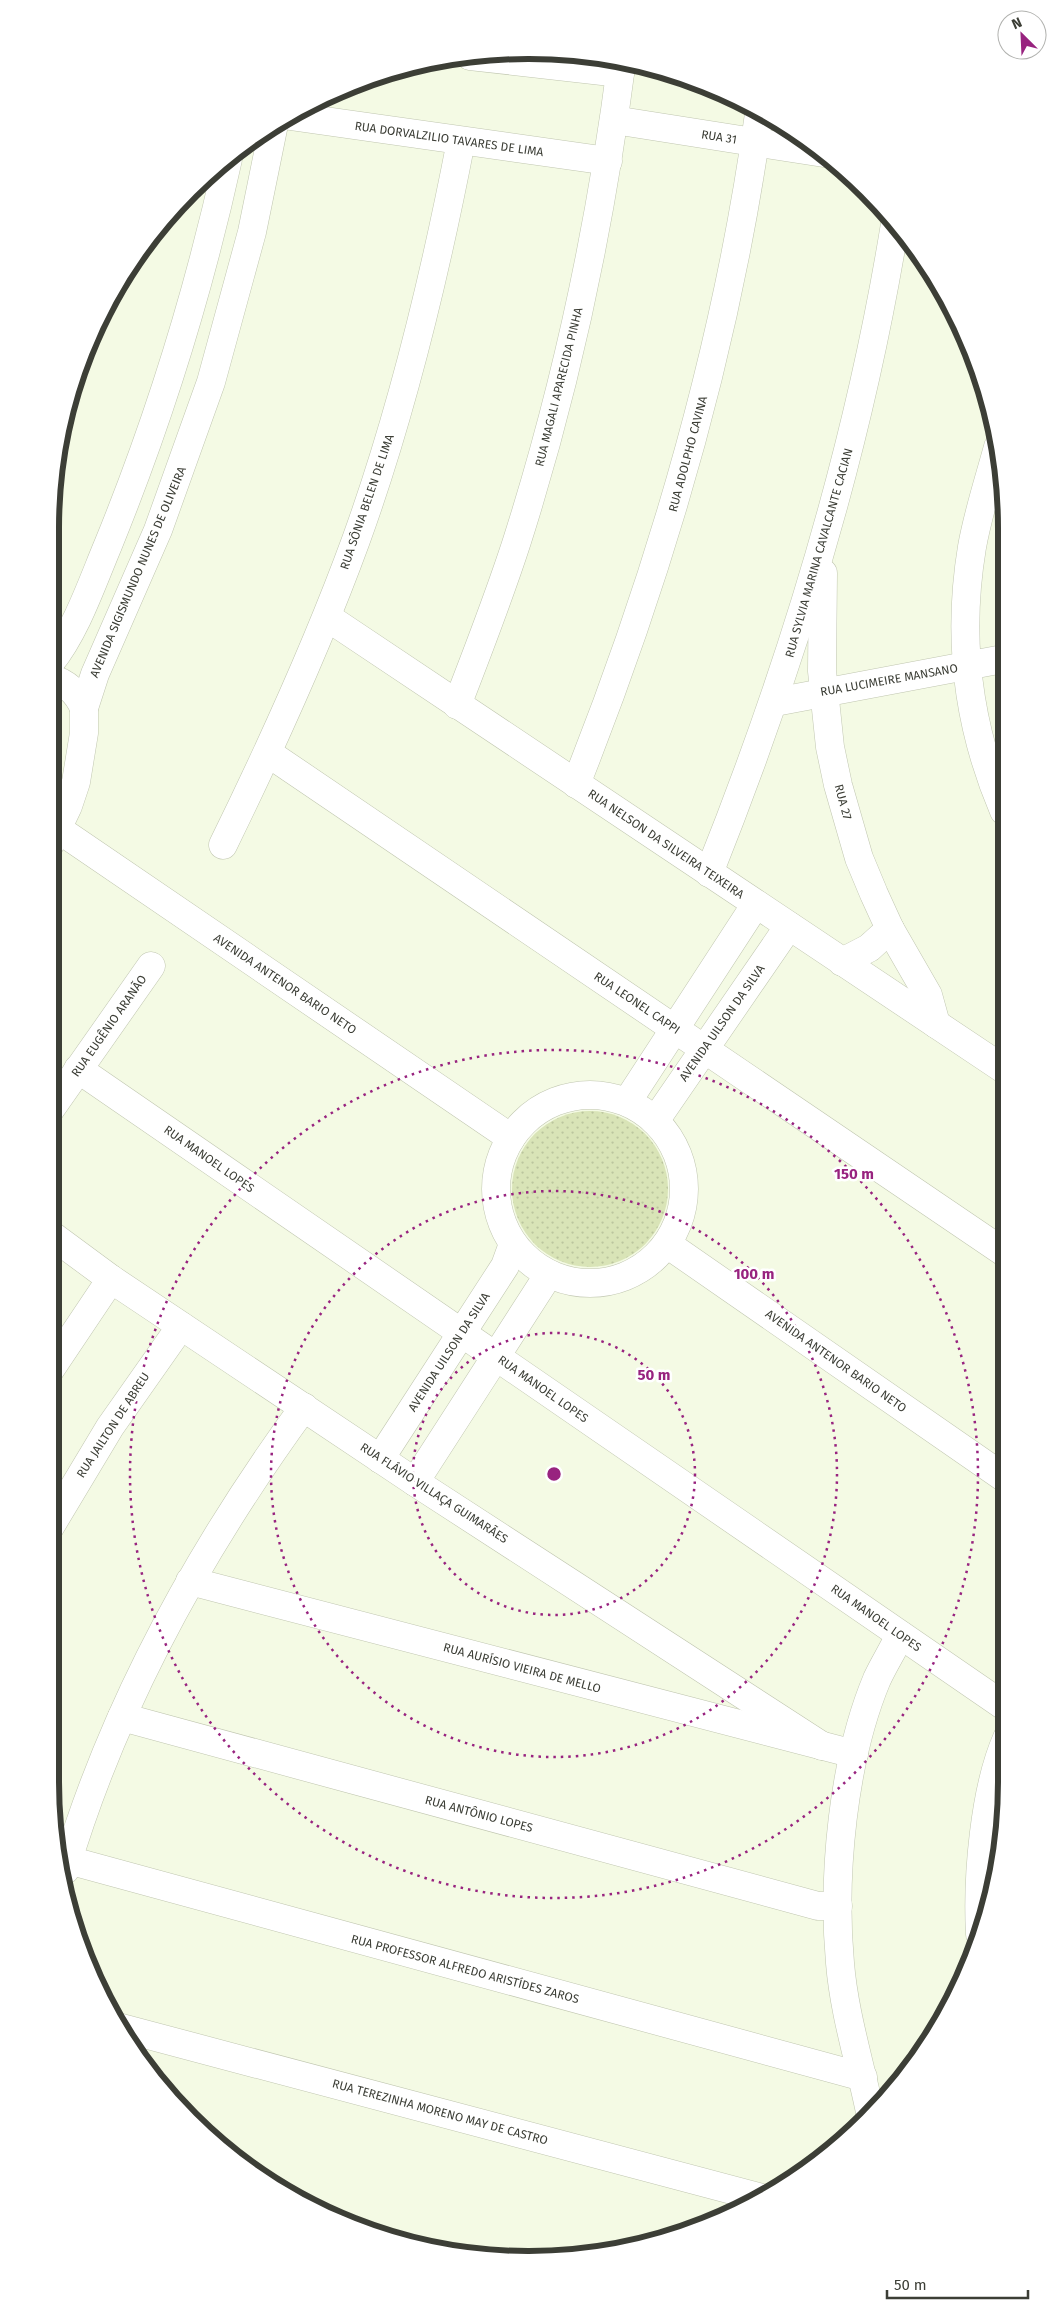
<svg xmlns="http://www.w3.org/2000/svg" width="1057" height="2310" viewBox="0 0 1057 2310" font-family="'Fira Sans',sans-serif">
<defs>
<pattern id="green-dots" width="8" height="8" patternUnits="userSpaceOnUse" patternTransform="scale(1.25)"><rect width="8" height="8" fill="#d9e4b7"/><path d="M2 2h.1M6 6h.1" fill="none" stroke="#bbc59e" stroke-width="1.8" stroke-linecap="round"/></pattern>
</defs>
<rect width="100%" height="100%" fill="#f4fae4"/>
<!-- green -->
<circle fill="url(#green-dots)" cx="590" cy="1189" r="78"/>
<g fill="none" stroke-linecap="round" stroke-linejoin="round">
<!-- minor casing -->
<g stroke="#c0c6b0" stroke-width="29">
<g id="minor">
<polyline points="470,56 620,73"/>
<polyline points="290,116 608,161"/>
<polyline points="614,120 824,153"/>
<path d="M998 447C989 480 978 513 972 547 957 637 968 727 1004 811"/>
<polyline points="823,573 822,671 830,747 838,785 859,858 874,894 890,929 928,995 936,1024"/>
<polyline points="327,617 1005,1070"/>
<path d="M50 663C76 631 92 583 108 545 159 420 199 291 228 159"/>
<path d="M50 678C67 683 77 692 84 708"/>
<polyline points="775,702 1003,659"/>
<path d="M457 705C478 651 499 597 517 541 567 384 601 223 622 59"/>
<polyline points="268,753 1005,1253"/>
<path d="M576 784C662 568 727 345 759 114"/>
<polyline points="58,829 511,1138"/>
<polyline points="50,844 68,806 76,782 84,733 84,708 95,674 158,530 211,382 252,232 274,124"/>
<path d="M223 845C272 745 318 644 356 540 403 410 435 276 461 141"/>
<path d="M709 873C793 663 859 447 895 224"/>
<polyline points="842,962 869,948 890,929"/>
<polyline points="78,1069 1007,1708"/>
<circle cx="590" cy="1189" r="94"/>
<polyline points="627,1102 756,904"/>
<polyline points="50,1110 151,966"/>
<polyline points="655,1121 789,926"/>
<polyline points="50,1234 111,1279 415,1482 822,1746"/>
<polyline points="667,1244 1006,1479"/>
<polyline points="50,1370 111,1279"/>
<polyline points="380,1459 505,1266 513,1244"/>
<polyline points="415,1482 549,1274"/>
<polyline points="50,1527 110,1427 181,1326"/>
<polyline points="190,1581 854,1754"/>
<polyline points="122,1717 818,1906 838,1906"/>
<polyline points="68,1860 863,2077"/>
<path d="M65 1870C115 1702 201 1548 304 1407"/>
<path d="M980 1934C977 1878 984 1790 1007 1738"/>
<polyline points="118,2027 762,2198"/>
<path d="M870 2112C860 2063 844 2013 840 1963 832 1875 843 1760 877 1679 884 1664 893 1650 900 1635"/>
</g>
</g>
<!-- minor -->
<use href="#minor" stroke="#fff" stroke-width="28"/>
</g>
<!-- distance rings -->
<g fill="none" stroke="#98237f" stroke-width="2.5" stroke-dasharray="2.5 5">
<circle cx="554" cy="1474" r="141"/>
<circle cx="554" cy="1474" r="283"/>
<circle cx="554" cy="1474" r="424"/>
</g>
<g text-anchor="middle" dominant-baseline="central" stroke-width="5" stroke-linejoin="round" paint-order="stroke">
<!-- street labels -->
<g font-size="12" fill="#3c3e36" stroke="#fff">
<text transform="translate(719 137) rotate(9)">RUA 31</text>
<text transform="translate(449 139) rotate(8)">RUA DORVALZILIO TAVARES DE LIMA</text>
<text transform="translate(559 387) rotate(-76)">RUA MAGALI APARECIDA PINHA</text>
<text transform="translate(688 454) rotate(-75)">RUA ADOLPHO CAVINA</text>
<text transform="translate(367 502) rotate(-71)">RUA SÔNIA BELEN DE LIMA</text>
<text transform="translate(819 553) rotate(-74)">RUA SYLVIA MARINA CAVALCANTE CACIAN</text>
<text transform="translate(138 572) rotate(-67)">AVENIDA SIGISMUNDO NUNES DE OLIVEIRA</text>
<text transform="translate(889 680) rotate(-10)">RUA LUCIMEIRE MANSANO</text>
<text transform="translate(843 802) rotate(75)">RUA 27</text>
<text transform="translate(666 844) rotate(34)">RUA NELSON DA SILVEIRA TEIXEIRA</text>
<text transform="translate(285 984) rotate(34)">AVENIDA ANTENOR BARIO NETO</text>
<text transform="translate(637 1003) rotate(34)">RUA LEONEL CAPPI</text>
<text transform="translate(722 1023) rotate(-55)">AVENIDA UILSON DA SILVA</text>
<text transform="translate(109 1026) rotate(-55)">RUA EUGÊNIO ARANÃO</text>
<text transform="translate(209 1159) rotate(35)">RUA MANOEL LOPES</text>
<text transform="translate(449 1352) rotate(-57)">AVENIDA UILSON DA SILVA</text>
<text transform="translate(836 1361) rotate(35)">AVENIDA ANTENOR BARIO NETO</text>
<text transform="translate(543 1389) rotate(35)">RUA MANOEL LOPES</text>
<text transform="translate(113 1425) rotate(-57)">RUA JAILTON DE ABREU</text>
<text transform="translate(434 1493) rotate(33)">RUA FLÁVIO VILLAÇA GUIMARÃES</text>
<text transform="translate(876 1618) rotate(35)">RUA MANOEL LOPES</text>
<text transform="translate(522 1668) rotate(15)">RUA AURÍSIO VIEIRA DE MELLO</text>
<text transform="translate(479 1814) rotate(15)">RUA ANTÔNIO LOPES</text>
<text transform="translate(465 1969) rotate(15)">RUA PROFESSOR ALFREDO ARISTÍDES ZAROS</text>
<text transform="translate(440 2112) rotate(15)">RUA TEREZINHA MORENO MAY DE CASTRO</text>
</g>
</g>
<!-- crop -->
<path d="M0 0H1057V2310H0ZM528 59H529A469 469 0 0 1 998 528V1782A469 469 0 0 1 529 2251H528A469 469 0 0 1 59 1782V528A469 469 0 0 1 528 59Z" fill="#fff" fill-rule="evenodd"/>
<path fill="none" stroke="#3c3e36" stroke-width="6" d="M528 59H529A469 469 0 0 1 998 528V1782A469 469 0 0 1 529 2251H528A469 469 0 0 1 59 1782V528A469 469 0 0 1 528 59Z"/>
<circle cx="554" cy="1474" r="8" fill="#98237f" stroke="#fff" stroke-width="2.5"/>
<g font-size="15" text-anchor="middle" font-weight="bold" fill="#98237f" stroke="#fff" stroke-width="5" stroke-linejoin="round" paint-order="stroke">
<text x="854" y="1179">150 m</text>
<text x="754" y="1279">100 m</text>
<text x="654" y="1380">50 m</text>
</g>
<!-- north arrow -->
<g transform="translate(1022 35) rotate(336)"><circle r="24" fill="#ffffff" stroke="#b1b2af"/>
<path d="M0-4L9 19L0 12L-9 19Z" fill="#98237f"/>
<text y="-8" font-size="14" font-weight="bold" text-anchor="middle" fill="#3c3e36">N</text>
</g>
<!-- scale -->
<path d="M887 2290v8h141v-8" fill="none" stroke="#3c3e36" stroke-width="2.5"/>
<text x="894" y="2290" font-size="15" fill="#3c3e36" stroke="#ffffff" stroke-width="4" paint-order="stroke">50 m</text>
</svg>
